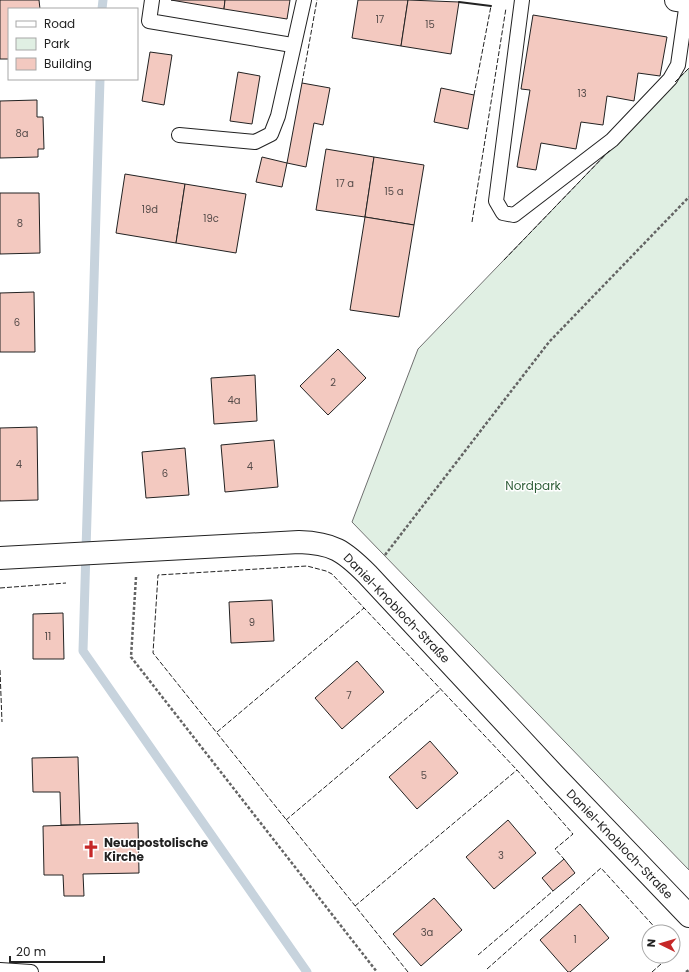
<svg xmlns="http://www.w3.org/2000/svg" width="689" height="972" viewBox="0 0 689 972" font-family="Poppins,sans-serif">
<rect width="100%" height="100%" fill="#fff"/>
<!-- green -->
<polygon fill="#e0efe3" stroke="#6f6f6f" points="689,68 689,870 352,522 418,349"/>
<g fill="none" stroke-linecap="round" stroke-linejoin="round">
<!-- stream -->
<g stroke="#c7d3dd" stroke-width="9">
<polyline points="102,9 103,0"/>
<polyline points="100,79 83,651 307,972"/>
</g>
</g>
<!-- building -->
<g fill="#f3c9c0" stroke="#222">
<polygon points="0,0 39,0 40,9 9,9 9,59 0,59"/>
<polygon points="171,0 225,0 224,9"/>
<polygon points="225,0 290,0 287,19 224,9"/>
<polygon points="358,0 408,0 401,46 352,38"/>
<polygon points="408,0 459,2 451,54 401,46"/>
<polygon points="533,15 667,37 660,76 638,73 634,101 607,96 603,125 581,122 576,149 541,143 536,170 517,167 530,90 521,89"/>
<polygon points="150,52 172,55 164,105 142,101"/>
<polygon points="238,72 260,76 252,124 230,121"/>
<polygon points="302,83 330,88 323,125 314,123 306,167 287,163"/>
<polygon points="441,88 474,95 468,129 434,122"/>
<polygon points="37,100 37,117 43,117 44,149 38,149 38,157 0,158 0,101"/>
<polygon points="326,149 374,157 365,217 316,210"/>
<polygon points="262,157 287,163 282,187 256,182"/>
<polygon points="374,157 424,165 414,225 365,217"/>
<polygon points="125,174 185,184 176,243 116,233"/>
<polygon points="185,184 246,194 236,253 176,243"/>
<polygon points="0,193 39,193 40,253 0,254"/>
<polygon points="365,217 414,225 399,317 350,310"/>
<polygon points="34,292 35,352 0,352 0,293"/>
<polygon points="338,349 366,378 328,415 300,386"/>
<polygon points="255,375 257,421 214,424 211,378"/>
<polygon points="37,427 38,500 0,501 0,428"/>
<polygon points="274,440 278,487 225,492 221,445"/>
<polygon points="185,448 189,495 146,498 142,452"/>
<polygon points="272,600 274,641 231,643 229,602"/>
<polygon points="63,613 64,659 33,659 33,614"/>
<polygon points="357,661 384,692 342,729 315,698"/>
<polygon points="430,741 458,773 417,809 389,777"/>
<polygon points="78,757 80,825 61,825 60,792 33,792 32,758"/>
<polygon points="508,820 536,853 494,889 466,857"/>
<polygon points="138,823 139,873 83,874 84,896 64,896 63,875 44,875 43,826"/>
<polygon points="564,859 575,873 553,891 542,878"/>
<polygon points="434,898 462,930 421,966 393,934"/>
<polygon points="580,904 609,938 570,972 568,972 540,940"/>
</g>
<g fill="none" stroke-linecap="round" stroke-linejoin="round">
<!-- lane casing -->
<g stroke="#222" stroke-width="16">
<g id="lane">
<polyline points="152,0 149,21 292,45"/>
<polyline points="522,0 496,201 503,213 514,215 612,140 670,79 678,65 687,2"/>
<polyline points="179,135 255,142 271,134 278,116 304,0"/>
<polyline points="0,970 31,972"/>
</g>
</g>
<!-- street casing -->
<g stroke="#222" stroke-width="24">
<g id="street">
<polyline points="676,0 689,2"/>
<path d="M0 558 299 542C333 543 344 551 367 574L555 776 689 916"/>
</g>
</g>
<!-- path -->
<g stroke="#646464" stroke-width="2.5" stroke-dasharray="3 2" stroke-linecap="butt">
<polyline points="385,555 549,342 689,197"/>
<polyline points="136,577 131,657 377,972"/>
<polyline points="686,972 689,970"/>
</g>
<!-- lane -->
<use href="#lane" stroke="#fff" stroke-width="14"/>
<!-- street -->
<use href="#street" stroke="#fff" stroke-width="22"/>
<!-- fence -->
<g stroke="#222" stroke-width="1" stroke-dasharray="5 2" stroke-linecap="butt">
<polyline points="675,82 689,68"/>
<polyline points="302,83 317,0"/>
<polyline points="474,95 491,6"/>
<polyline points="472,222 506,8"/>
<polyline points="504,260 610,150"/>
<polyline points="0,588 66,583"/>
<polyline points="0,670 2,722"/>
<polyline points="217,732 364,608"/>
<polyline points="286,820 441,689"/>
<polyline points="355,906 517,770"/>
<polyline points="673,947 676,950 673,953"/>
<polyline points="478,955 553,891"/>
<polyline points="487,969 601,868 659,932"/>
<polyline points="408,972 153,653 158,575 307,566 326,571 332,574 517,770 573,834 555,849 564,859"/>
<polyline points="652,972 670,956"/>
</g>
<!-- wall -->
<polyline stroke="#222" stroke-width="2" points="459,2 491,6"/>
</g>
<!-- icons -->
<defs>
<g id="church-bare" transform="scale(1.38)"><path d="M-1.2-6h2.4v3.5h3.3v2.4h-3.3V6h-2.4V-.1h-3.3v-2.4h3.3Z" fill="#c62828" stroke="#fff" stroke-width="2.5" paint-order="stroke"/></g>
</defs>
<g fill-rule="evenodd">
<use href="#church-bare" x="91" y="849"/>
</g>
<g text-anchor="middle" dominant-baseline="central" stroke-width="3" stroke-linejoin="round" paint-order="stroke">
<!-- number labels -->
<g font-size="10" fill="#564c4a">
<text x="380" y="19">17</text>
<text x="430" y="24">15</text>
<text x="582" y="93">13</text>
<text x="22" y="133">8a</text>
<text x="345" y="183">17 a</text>
<text x="394" y="191">15 a</text>
<text x="150" y="209">19d</text>
<text x="211" y="218">19c</text>
<text x="20" y="223">8</text>
<text x="17" y="322">6</text>
<text x="333" y="382">2</text>
<text x="234" y="400">4a</text>
<text x="19" y="464">4</text>
<text x="250" y="466">4</text>
<text x="165" y="473">6</text>
<text x="252" y="622">9</text>
<text x="48" y="636">11</text>
<text x="349" y="695">7</text>
<text x="424" y="775">5</text>
<text x="501" y="855">3</text>
<text x="427" y="932">3a</text>
<text x="575" y="939">1</text>
</g>
<!-- park labels -->
<g font-size="12" fill="#2f5e38" stroke="#fff">
<text x="533" y="485">Nordpark</text>
</g>
<!-- street labels -->
<g font-size="12" fill="#222" stroke="#fff">
<text transform="translate(397 608) rotate(46)">Daniel-Knobloch-Straße</text>
<text transform="translate(620 844) rotate(46)">Daniel-Knobloch-Straße</text>
</g>
<!-- poi labels -->
<g font-size="12" font-weight="bold" fill="#222" stroke="#fff" text-anchor="start">
<text x="104" y="842">Neuapostolische<tspan x="104" dy="14">Kirche</tspan></text>
</g>
</g>
<!-- legend -->
<rect x="8" y="8" width="130" height="72" fill="#ffffff" stroke="#a7a7a7"/>
<rect x="16" y="21" width="20" height="6" fill="#ffffff" stroke="#a7a7a7"/>
<text x="44" y="28" font-size="12" fill="#222222">Road</text>
<rect x="16" y="38" width="20" height="12" fill="#e0efe3" stroke="#a7a7a7"/>
<text x="44" y="48" font-size="12" fill="#222222">Park</text>
<rect x="16" y="58" width="20" height="12" fill="#f3c9c0" stroke="#a7a7a7"/>
<text x="44" y="68" font-size="12" fill="#222222">Building</text>
<!-- north arrow -->
<g transform="translate(661 944) rotate(275)"><circle r="19" fill="#ffffff" stroke="#a7a7a7"/>
<path d="M0-3L7 15L0 10L-7 15Z" fill="#c62828"/>
<text y="-6" font-size="11" font-weight="bold" text-anchor="middle" fill="#222222">N</text>
</g>
<!-- scale -->
<path d="M10 956v6h94v-6" fill="none" stroke="#222222" stroke-width="2"/>
<text x="16" y="956" font-size="12" fill="#222222" stroke="#ffffff" stroke-width="3" paint-order="stroke">20 m</text>
</svg>
